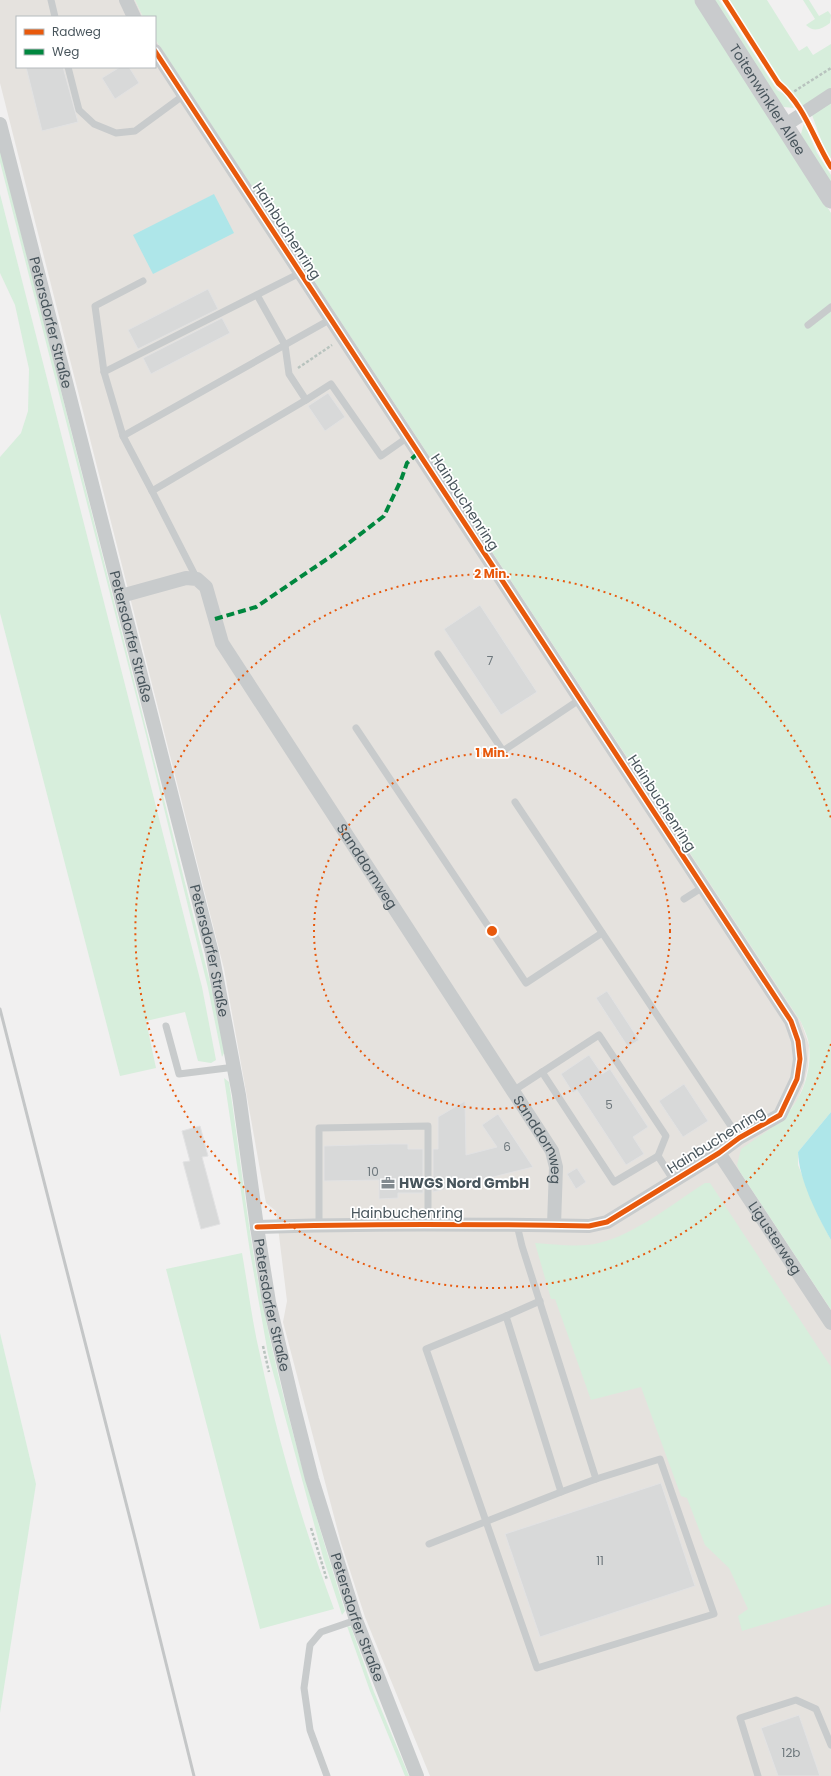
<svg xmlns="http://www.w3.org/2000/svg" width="831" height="1776" viewBox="0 0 831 1776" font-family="Poppins,sans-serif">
<rect width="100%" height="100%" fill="#f1f0f0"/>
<!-- commercial -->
<polygon fill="#e5e2de" points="0,0 135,0 143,17 17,17 17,67 155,67 155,39 801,1022 809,1045 808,1066 804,1084 797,1101 740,1172 831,1310 831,1776 430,1776 365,1617 341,1543 283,1322 287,1301 276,1211 266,1203 224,969 0,83"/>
<!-- green -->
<g fill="#d7eedc">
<path d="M135 0H695L831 213V1112L798 1152V1165L820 1219 831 1240V1310L740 1172 737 1165 741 1149C754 1139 771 1130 783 1118 802 1100 812 1071 809 1045 808 1037 804 1029 801 1022L155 39V17H143Z"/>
<polygon points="711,0 719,0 777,90 784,94 794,108 784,107 777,104"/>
<polygon points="725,0 767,0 799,51 807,46 813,55 831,44 831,95 803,112 790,94 778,83"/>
<path d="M803 0H809L819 16 828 11 831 15 830 23C822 29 814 33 806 25L815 19Z"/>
<polygon points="831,102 831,159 824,148 812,115"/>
<polygon points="804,123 817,153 831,175 831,186 804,143 801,134"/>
<polygon points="0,149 211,986 225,1051 222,1057 208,988 146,735 0,162"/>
<polygon points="0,194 202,987 216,1060 211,1063 198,1061 185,1012 146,1021 156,1068 120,1076 0,613 0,457 21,433 28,411 29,369 15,305 0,273"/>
<path d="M224 1078 229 1082C239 1147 246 1214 258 1280 279 1392 311 1502 345 1611L342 1615 323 1557 268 1354 250 1252Z"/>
<path d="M705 1183H710L831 1367V1604L742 1631 738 1616 748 1609 729 1568 705 1545 687 1498 681 1496 641 1387 591 1400 555 1299H551L535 1243C555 1244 578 1248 599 1243 636 1234 672 1204 705 1183Z"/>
<path d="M242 1253C248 1287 252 1321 260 1355 278 1441 303 1526 334 1609L260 1629 166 1269Z"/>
<polygon points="0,1333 36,1484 0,1713"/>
<polygon points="347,1626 351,1627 374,1692 409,1776 405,1776 370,1691"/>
</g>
<!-- water -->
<g fill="#aee6e9">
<polygon points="214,194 234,233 153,274 133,235"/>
<path d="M831 1112V1240C817 1215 799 1180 798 1152Z"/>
</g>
<!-- building -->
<g fill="#d8d9d9" stroke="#e2e2e3">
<polygon points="26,67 63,67 78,122 42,131"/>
<polygon points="120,67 129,67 139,83 115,99 102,78"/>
<polygon points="208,289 218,309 138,349 128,330"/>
<polygon points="222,318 230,333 151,374 143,358"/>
<polygon points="328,393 345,417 325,431 308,406"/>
<polygon points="480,605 537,692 501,715 444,629"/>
<polygon points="607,991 639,1040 628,1047 596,998"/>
<polygon points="589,1055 602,1074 610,1069 648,1127 633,1137 644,1154 626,1165 577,1090 573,1093 561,1074"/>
<polygon points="684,1084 708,1121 683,1137 659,1101"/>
<polygon points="465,1101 466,1155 497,1147 482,1125 498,1114 533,1167 433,1192 433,1149 438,1149 438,1117"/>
<polygon points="200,1126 208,1156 202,1157 220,1224 201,1229 183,1162 190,1161 182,1131"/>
<polygon points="391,1144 408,1144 408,1149 423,1149 423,1193 398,1193 398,1198 379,1199 379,1180 324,1181 324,1146"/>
<polygon points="577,1168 586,1182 576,1189 567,1174"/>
<polygon points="661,1483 695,1586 540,1637 505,1534"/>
<polygon points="799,1715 820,1776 778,1776 761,1728"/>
</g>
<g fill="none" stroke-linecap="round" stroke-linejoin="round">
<!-- path -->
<g stroke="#b8c3be" stroke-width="2.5" stroke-dasharray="3 2" stroke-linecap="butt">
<polyline points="790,94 831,68"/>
<polyline points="298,368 332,345"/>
<polyline points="263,1346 269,1372"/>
<polyline points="311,1528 327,1580"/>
</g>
<!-- lane -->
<g stroke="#c8cbcc" stroke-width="7">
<polyline points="51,0 55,17"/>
<polyline points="68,67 79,110 94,124 116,133 135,131 184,95"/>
<polyline points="143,281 95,306 104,372 123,436 331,319"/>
<polyline points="257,295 285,345 289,374 306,400 331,384 381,456 408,437"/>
<polyline points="808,325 831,307"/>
<polyline points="104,372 300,273"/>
<polyline points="123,436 152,491 306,400"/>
<polyline points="152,491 197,579"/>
<polyline points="438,654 503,751 579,700"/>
<polyline points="356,728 526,983 602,933"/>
<polyline points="515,802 739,1138"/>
<polyline points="684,899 703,887"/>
<polyline points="166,1026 179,1074 235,1067"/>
<polyline points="542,1072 614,1182 658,1156"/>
<polyline points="513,1091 599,1035 666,1136 658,1156 674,1181"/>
<polyline points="319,1225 319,1128 428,1126 428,1224"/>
<polyline points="540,1301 506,1316 561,1492 596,1479"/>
<polyline points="506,1316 426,1349 537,1668 714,1614 660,1459 596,1479 522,1246 517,1225"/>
<polyline points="429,1544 561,1492"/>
<polyline points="327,1776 310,1730 304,1688 310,1645 321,1632 356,1620"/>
<polyline points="758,1776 740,1718 796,1700 816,1709 831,1745"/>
</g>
<!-- street -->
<g stroke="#c8cbcc" stroke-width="14">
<polyline points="126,0 134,17"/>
<path d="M155 51 791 1021 798 1041 800 1059 797 1079 780 1115 739 1138 719 1153 607 1222 589 1226C478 1224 367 1223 257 1227"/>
<path id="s1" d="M0 124 212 953 239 1095 257 1227 269 1302 294 1408 312 1479 356 1620 417 1776"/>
<polyline points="784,126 831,95"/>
<path id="s2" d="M121 596 186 578 197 579 206 587 222 643 552 1151 556 1167 554 1225"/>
<path id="s3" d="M719 1153 831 1323"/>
</g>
<!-- secondary -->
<path stroke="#c9cbcd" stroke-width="19" id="s4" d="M704 0 831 199"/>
<!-- rail -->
<polyline stroke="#c4c6c7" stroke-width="3" points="0,1009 136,1542 194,1776"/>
<!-- quiet -->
<polyline stroke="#00873e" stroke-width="4" stroke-dasharray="8 4" stroke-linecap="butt" points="215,619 256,607 333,555 384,516 401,480 407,463 418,453"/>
<!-- cycleway casing -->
<g stroke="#fff" stroke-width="8">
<g id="cycleway">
<path d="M725 0 778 83C805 106 813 138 831 167"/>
<path d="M155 51 791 1021 798 1041 800 1059 797 1079 780 1115 739 1138 719 1153 607 1222 589 1226C478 1224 367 1223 257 1227"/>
</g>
</g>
<!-- cycleway -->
<use href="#cycleway" stroke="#e8590c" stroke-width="5"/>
</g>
<!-- distance rings -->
<g fill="none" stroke="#e8590c" stroke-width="2" stroke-dasharray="2 4">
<circle cx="492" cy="931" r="178"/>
<path d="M831 1044A357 357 0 1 1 831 818"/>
</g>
<!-- icons -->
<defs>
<g id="office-bare" transform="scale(1.08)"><path d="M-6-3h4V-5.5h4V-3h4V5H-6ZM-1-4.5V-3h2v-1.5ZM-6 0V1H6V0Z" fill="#838b90" stroke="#fff" stroke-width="2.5" paint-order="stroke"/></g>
</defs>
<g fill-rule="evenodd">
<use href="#office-bare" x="388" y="1183"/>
</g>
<g text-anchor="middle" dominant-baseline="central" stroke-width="3.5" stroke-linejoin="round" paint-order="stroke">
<!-- number labels -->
<g font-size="12" fill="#6d777c">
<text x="490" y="660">7</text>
<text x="609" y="1104">5</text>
<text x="507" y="1146">6</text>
<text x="373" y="1171">10</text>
<text x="600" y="1560">11</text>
<text x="791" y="1752">12b</text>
</g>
<!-- street labels -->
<g font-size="14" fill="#48555c" stroke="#fff">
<text stroke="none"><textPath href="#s4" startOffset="118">Toitenwinkler Allee</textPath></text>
<text transform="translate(287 231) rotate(57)">Hainbuchenring</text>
<text stroke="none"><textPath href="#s1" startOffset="205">Petersdorfer Straße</textPath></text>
<text transform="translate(465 502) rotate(57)">Hainbuchenring</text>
<text stroke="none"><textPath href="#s1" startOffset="529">Petersdorfer Straße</textPath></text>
<text transform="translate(662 803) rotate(57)">Hainbuchenring</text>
<text stroke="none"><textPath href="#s2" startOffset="415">Sanddornweg</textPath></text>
<text stroke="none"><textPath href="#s1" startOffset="853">Petersdorfer Straße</textPath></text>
<text transform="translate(716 1140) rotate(-32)">Hainbuchenring</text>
<text stroke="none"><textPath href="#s2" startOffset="739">Sanddornweg</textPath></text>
<text x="407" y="1213">Hainbuchenring</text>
<text stroke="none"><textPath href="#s3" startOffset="102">Ligusterweg</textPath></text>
<text stroke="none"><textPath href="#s1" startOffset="1213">Petersdorfer Straße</textPath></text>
<text stroke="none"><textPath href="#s1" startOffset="1537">Petersdorfer Straße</textPath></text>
</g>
<!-- poi labels -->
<g font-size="14" font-weight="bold" fill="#48555c" stroke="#fff" text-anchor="start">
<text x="399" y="1183">HWGS Nord GmbH</text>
</g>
</g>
<circle cx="492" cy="931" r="6" fill="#e8590c" stroke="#fff" stroke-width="2"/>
<g font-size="12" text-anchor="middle" font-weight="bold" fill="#e8590c" stroke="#fff" stroke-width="3.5" stroke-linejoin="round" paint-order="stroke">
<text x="492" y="578">2 Min.</text>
<text x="492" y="757">1 Min.</text>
</g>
<!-- legend -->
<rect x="16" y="16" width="140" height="52" fill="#ffffff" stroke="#b6bbbe"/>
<rect x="24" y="29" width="20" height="6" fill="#e8590c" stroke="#b6bbbe"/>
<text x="52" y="36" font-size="12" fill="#48555c">Radweg</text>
<rect x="24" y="49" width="20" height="6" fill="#00873e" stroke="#b6bbbe"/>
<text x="52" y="56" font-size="12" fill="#48555c">Weg</text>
</svg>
